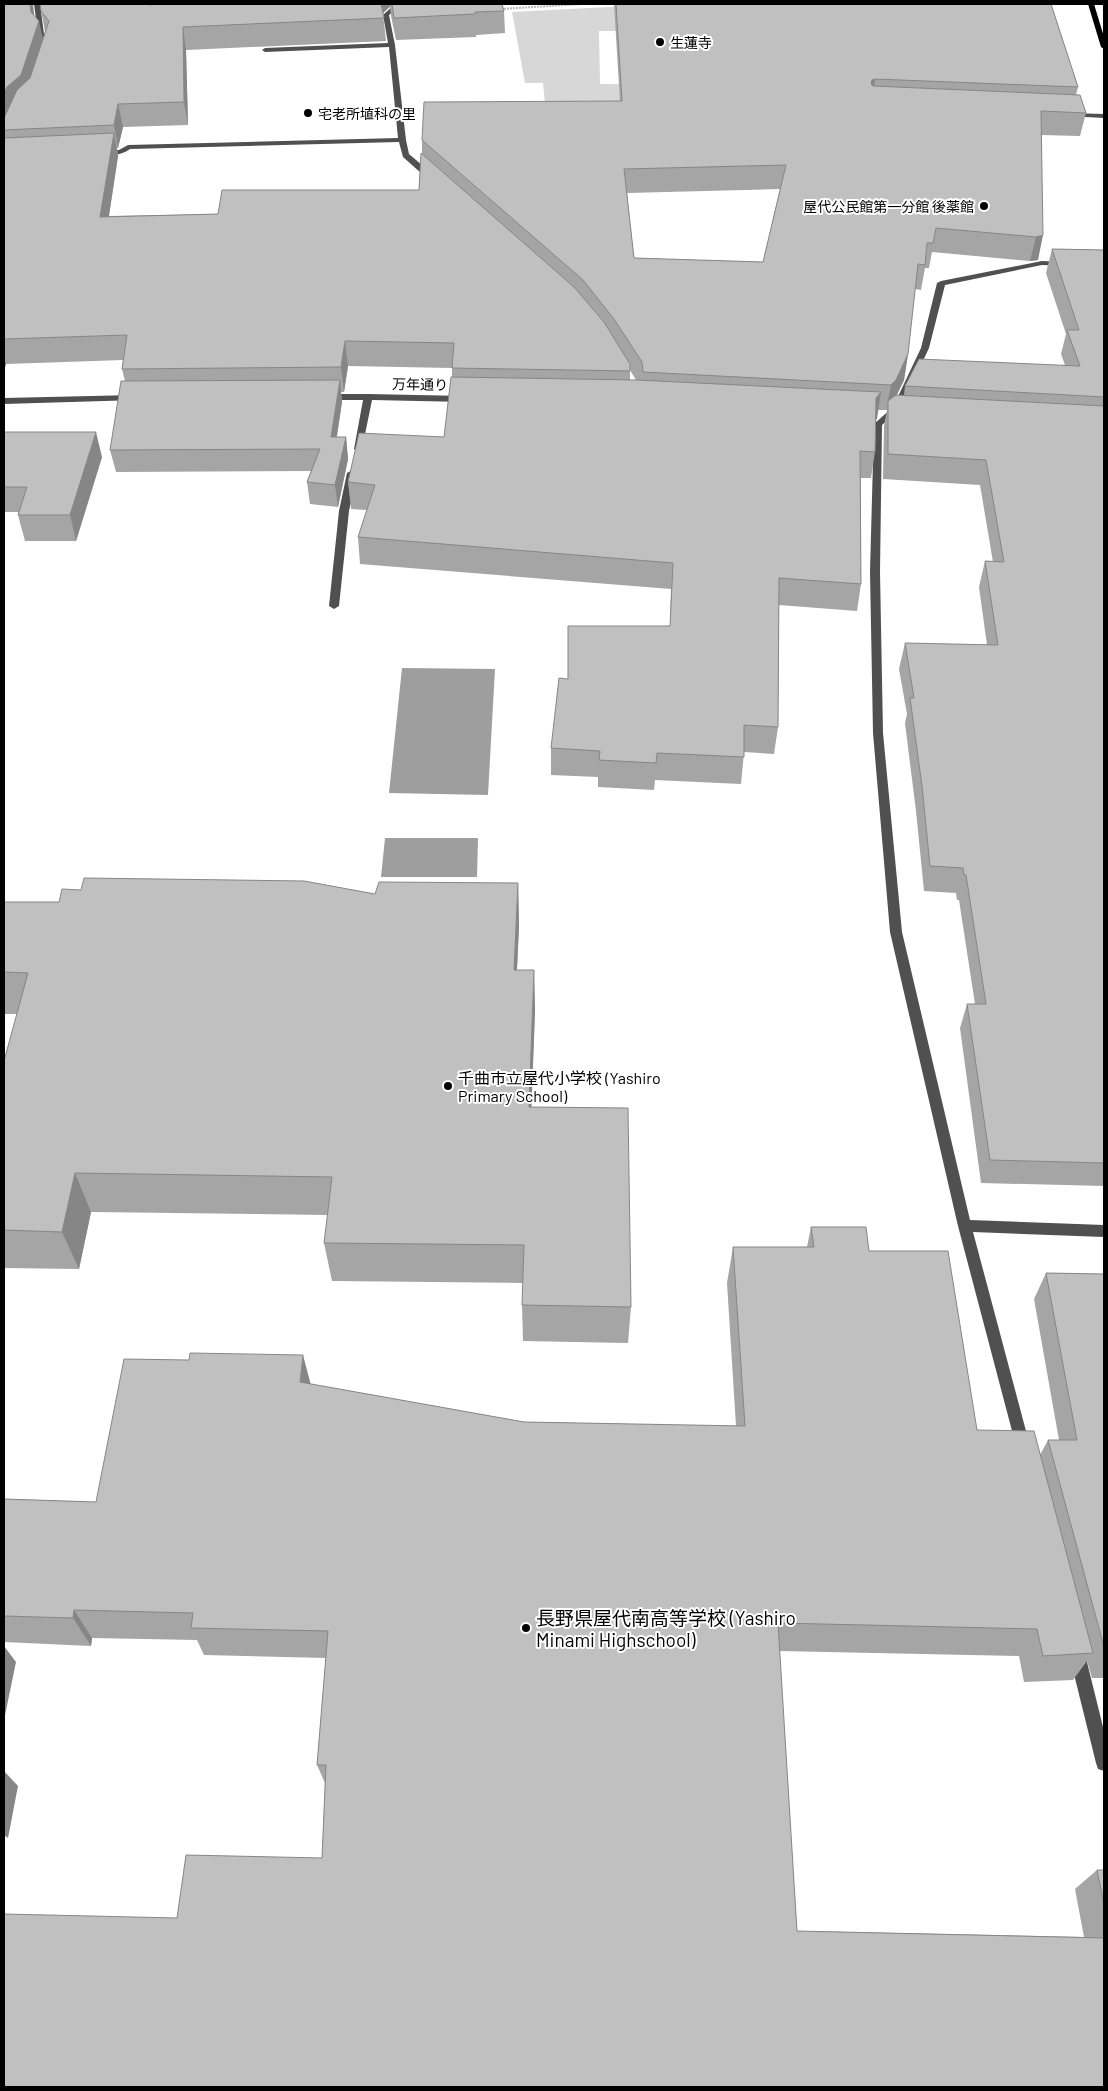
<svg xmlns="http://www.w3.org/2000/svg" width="1108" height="2091" viewBox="0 0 1108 2091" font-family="Barlow,'Noto Sans JP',sans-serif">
<rect width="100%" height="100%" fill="#fff"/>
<!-- green -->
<polygon fill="#d7d7d7" points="628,6 630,31 599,31 600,84 746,85 546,114 543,83 525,83 512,12"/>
<!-- water -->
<g fill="#9e9e9e">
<polygon points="402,668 495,669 488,795 389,793"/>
<polygon points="385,838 478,838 477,877 381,877"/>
</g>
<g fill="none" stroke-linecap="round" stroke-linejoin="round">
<!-- path -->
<polyline stroke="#727272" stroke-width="2" stroke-dasharray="0.5 1" stroke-linecap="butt" points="501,9 582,4"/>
<!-- minor -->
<g fill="#505050" fill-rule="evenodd">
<polygon points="34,4 40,4 44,34 52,43 48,53 43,52 46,43 38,34"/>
<path d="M395 4H402L389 15 395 45 406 140 409 154 436 177V181H430L403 157 399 142 130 149C122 155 106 158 97 153L101 151 119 150 128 145 398 138 389 47 265 52 262 50 265 48 388 43 383 15Z"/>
<polygon points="1069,113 1104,114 1104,118 1067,116 1065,115"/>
<polygon points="1042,261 1064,262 1068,264 1064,266 1042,265 945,285 929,348 901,408 882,425 880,572 883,733 902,932 970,1220 1104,1225 1104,1237 973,1232 1030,1446 1028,1451 1023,1453 1018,1451 1016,1446 958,1226 890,932 873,733 870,572 874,424 893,407 921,348 937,283 941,281"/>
<polygon points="368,394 465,396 469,399 465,402 372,400 362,449 358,452 354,449 363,400 325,400 321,397 325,394"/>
<polygon points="135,395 139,398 138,400 4,404 4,398"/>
<polygon points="352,470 357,473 349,511 339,606 334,609 329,606 339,511 347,473"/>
<polygon points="1077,1646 1083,1648 1085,1654 1104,1731 1104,1771 1098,1769 1096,1763 1069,1654 1071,1648"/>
</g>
<!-- major -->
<polygon fill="#000" fill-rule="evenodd" points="1088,4 1094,4 1104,37 1104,49 1101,47"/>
</g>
<!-- wall -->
<g fill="#a5a5a5" fill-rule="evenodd">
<path d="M4 4H32L34 15 43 39 45 32 40 4H502L504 11 505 33 476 35V37L396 40 391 16 390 7 383 13 386 41 186 50 188 125 123 127 118 148H117L118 156 109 216 218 214 419 190 422 154V140L620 101 614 4H1051L1078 87 1076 95 1086 113 1080 136 1041 135 1038 260 1030 261 932 252 929 268H925L921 290 915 289 908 354 904 380 897 395H904L905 386 1065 365 1061 354 1066 334 1046 273 1052 249 1104 250V1186L981 1183 960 1028 967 1004H975L959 900H957L956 893 924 891 916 811 905 723 907 714 899 669 905 643 987 645 979 587 985 561 993 562 980 485 883 479 884 426 887 410H878L876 420 875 452 871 478H861V584L857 611 779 605 778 727 774 754 744 752 741 784 655 780 654 790 598 787V777L551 775V748L568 679V626H670L671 589 360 564 358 537 367 510 351 509 348 482 444 437 452 377V368L348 366 344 392H341L342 402 337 437H346L348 459 338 507 310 504 307 482 311 471 116 472 110 450 125 381 122 369 123 360 6 364 4 371ZM780 189 763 262 634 258 627 193ZM630 370 636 380H630Z"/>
<polygon points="4,432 102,457 76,541 25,541 18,515 19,512 4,512"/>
<polygon points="518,883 519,925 517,970 534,970 535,1011 531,1107 631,1307 628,1343 523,1341 522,1305 523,1283 332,1281 324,1243 328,1215 91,1212 79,1269 4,1268 4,1061 17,1014 4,1014 4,902 59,902 81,890 375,894"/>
<polygon points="811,1227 869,1251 977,1430 1040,1455 1048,1440 1059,1440 1034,1299 1046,1273 1104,1274 1104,1678 1092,1678 1087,1661 1073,1680 1024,1682 1019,1656 779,1651 797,1931 1084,1937 1075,1889 1097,1870 1104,1870 1104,2087 177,1918 322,1858 325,1783 317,1765 326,1658 204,1655 197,1640 92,1638 91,1646 4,1642 4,1499 96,1502 311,1384 524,1422 736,1426 727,1283 733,1247 807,1247"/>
</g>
<!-- shaded-wall -->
<g fill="#868686">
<polygon points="30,4 33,4 36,31 39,21 44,43 26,98 4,129 4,93 31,12"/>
<polygon points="380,4 390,4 390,6 381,15"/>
<polygon points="183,27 186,50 188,125 184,102"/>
<polygon points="875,79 872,102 871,84 872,80"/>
<polygon points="118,104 123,127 118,148 114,125"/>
<polygon points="114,133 118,156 105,241 100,217"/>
<polygon points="1043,235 1038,260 1030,261 1036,237"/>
<polygon points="345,341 348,366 344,392 341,367"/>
<polygon points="908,354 904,380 891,406 888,401 886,410 891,385"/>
<polygon points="4,357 6,364 4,371"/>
<polygon points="340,380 342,402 333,459 331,437"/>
<polygon points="881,392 877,419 872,424 876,398"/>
<polygon points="96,432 102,457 76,541 70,515"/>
<polygon points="346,437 348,459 338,507 335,485"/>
<polygon points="518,883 519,925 515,1011 514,970"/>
<polygon points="534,970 535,1011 530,1147 529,1107"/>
<polygon points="75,1173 91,1212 79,1269 62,1232"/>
<polygon points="303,1355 312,1389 300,1382"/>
<polygon points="74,1610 92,1638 91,1646 73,1618"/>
<polygon points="4,1646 16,1662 4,1720"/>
<polygon points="4,1771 18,1786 8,1838 4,1835"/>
</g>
<!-- building -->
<g fill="#c0c0c0" stroke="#868686" fill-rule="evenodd">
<polygon points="4,4 30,4 31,12 39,21 21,75 7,87 4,93"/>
<polygon points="40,4 150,4 149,5 156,4 381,4 384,18 183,27 184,102 118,104 114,125 4,130 4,118 17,90 30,78 49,21 41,11"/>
<polygon points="392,4 502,4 504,11 475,12 475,14 394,18"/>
<path d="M616 4H1051L1078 87 875 79 872 80 871 84 873 86 1080 95 1086 113 1041 111 1043 235 1036 237 936 228 933 243H927L925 265 918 264 908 354 896 380 891 385 643 372 642 362 614 319 583 280 422 140 424 102 622 101ZM786 165 763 262 634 258 624 169Z"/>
<polygon points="114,133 100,217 218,214 222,190 419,190 421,153 574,287 604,322 630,364 630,371 452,368 454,343 345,341 341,367 122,369 127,335 4,339 4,138"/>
<polygon points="1052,249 1104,250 1104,397 905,386 919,359 1080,366 1067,330 1079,330"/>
<polygon points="451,377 637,380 881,392 876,398 875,452 860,451 861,584 779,578 778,727 744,725 744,757 657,753 656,763 599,760 600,751 551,748 559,678 568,679 568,626 670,626 673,563 358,537 375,485 348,482 359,433 444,437"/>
<polygon points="340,380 331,437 346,437 335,485 307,482 320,449 110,450 121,381"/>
<polygon points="896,395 1104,406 1104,1163 990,1160 967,1004 986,1004 966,875 964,875 963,868 930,866 922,786 910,698 914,698 905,643 998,645 985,561 1004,562 986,460 888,454 888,401"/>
<polygon points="4,432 96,432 70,515 18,515 27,487 4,487"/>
<polygon points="84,878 304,881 375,894 379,882 518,883 514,970 534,970 529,1107 628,1108 631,1307 522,1305 524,1245 324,1243 332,1177 75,1173 62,1232 4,1230 4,1061 28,973 4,972 4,902 59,902 62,889 81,890"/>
<polygon points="811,1227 866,1227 869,1251 948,1251 977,1430 1034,1431 1093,1653 1043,1656 1037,1629 778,1623 797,1931 1104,1938 1104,2087 4,2087 4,1914 177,1918 186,1855 322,1858 326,1765 317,1765 328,1631 191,1628 193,1613 74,1610 73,1618 4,1616 4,1499 96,1502 124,1359 189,1360 190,1353 303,1355 300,1382 524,1422 745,1426 733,1247 814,1247"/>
<polygon points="1046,1273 1104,1274 1104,1647 1048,1440 1077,1440"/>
<polygon points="1097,1870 1104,1870 1104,1904"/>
</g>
<!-- markers -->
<g fill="#000" stroke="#fff" stroke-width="2">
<circle cx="660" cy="42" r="5"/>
<circle cx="308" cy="113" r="5"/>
<circle cx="984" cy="206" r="5"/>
<circle cx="448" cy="1086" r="5"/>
<circle cx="526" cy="1628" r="5"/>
</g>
<g text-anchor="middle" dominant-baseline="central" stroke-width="4" stroke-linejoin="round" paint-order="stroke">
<!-- far-poi labels -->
<g font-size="14" fill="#000" stroke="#fff" text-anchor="start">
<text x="670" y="42">生蓮寺</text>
<text x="318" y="113">宅老所埴科の里</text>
<text x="974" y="206" text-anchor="end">屋代公民館第一分館 後薬館</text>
</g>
<!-- far-street labels -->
<g font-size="14" fill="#000" stroke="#fff">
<text transform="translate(420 384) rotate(1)">万年通り</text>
</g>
<!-- poi labels -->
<g font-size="16" fill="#000" stroke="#fff" text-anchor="start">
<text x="458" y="1077">千曲市立屋代小学校 (Yashiro<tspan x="458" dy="18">Primary School)</tspan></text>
</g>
<!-- near-poi labels -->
<g font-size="19" fill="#000" stroke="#fff" text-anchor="start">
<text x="536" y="1617">長野県屋代南高等学校 (Yashiro<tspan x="536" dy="22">Minami Highschool)</tspan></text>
</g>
</g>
<!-- border -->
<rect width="1108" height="2091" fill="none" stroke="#000000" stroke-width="10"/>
</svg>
